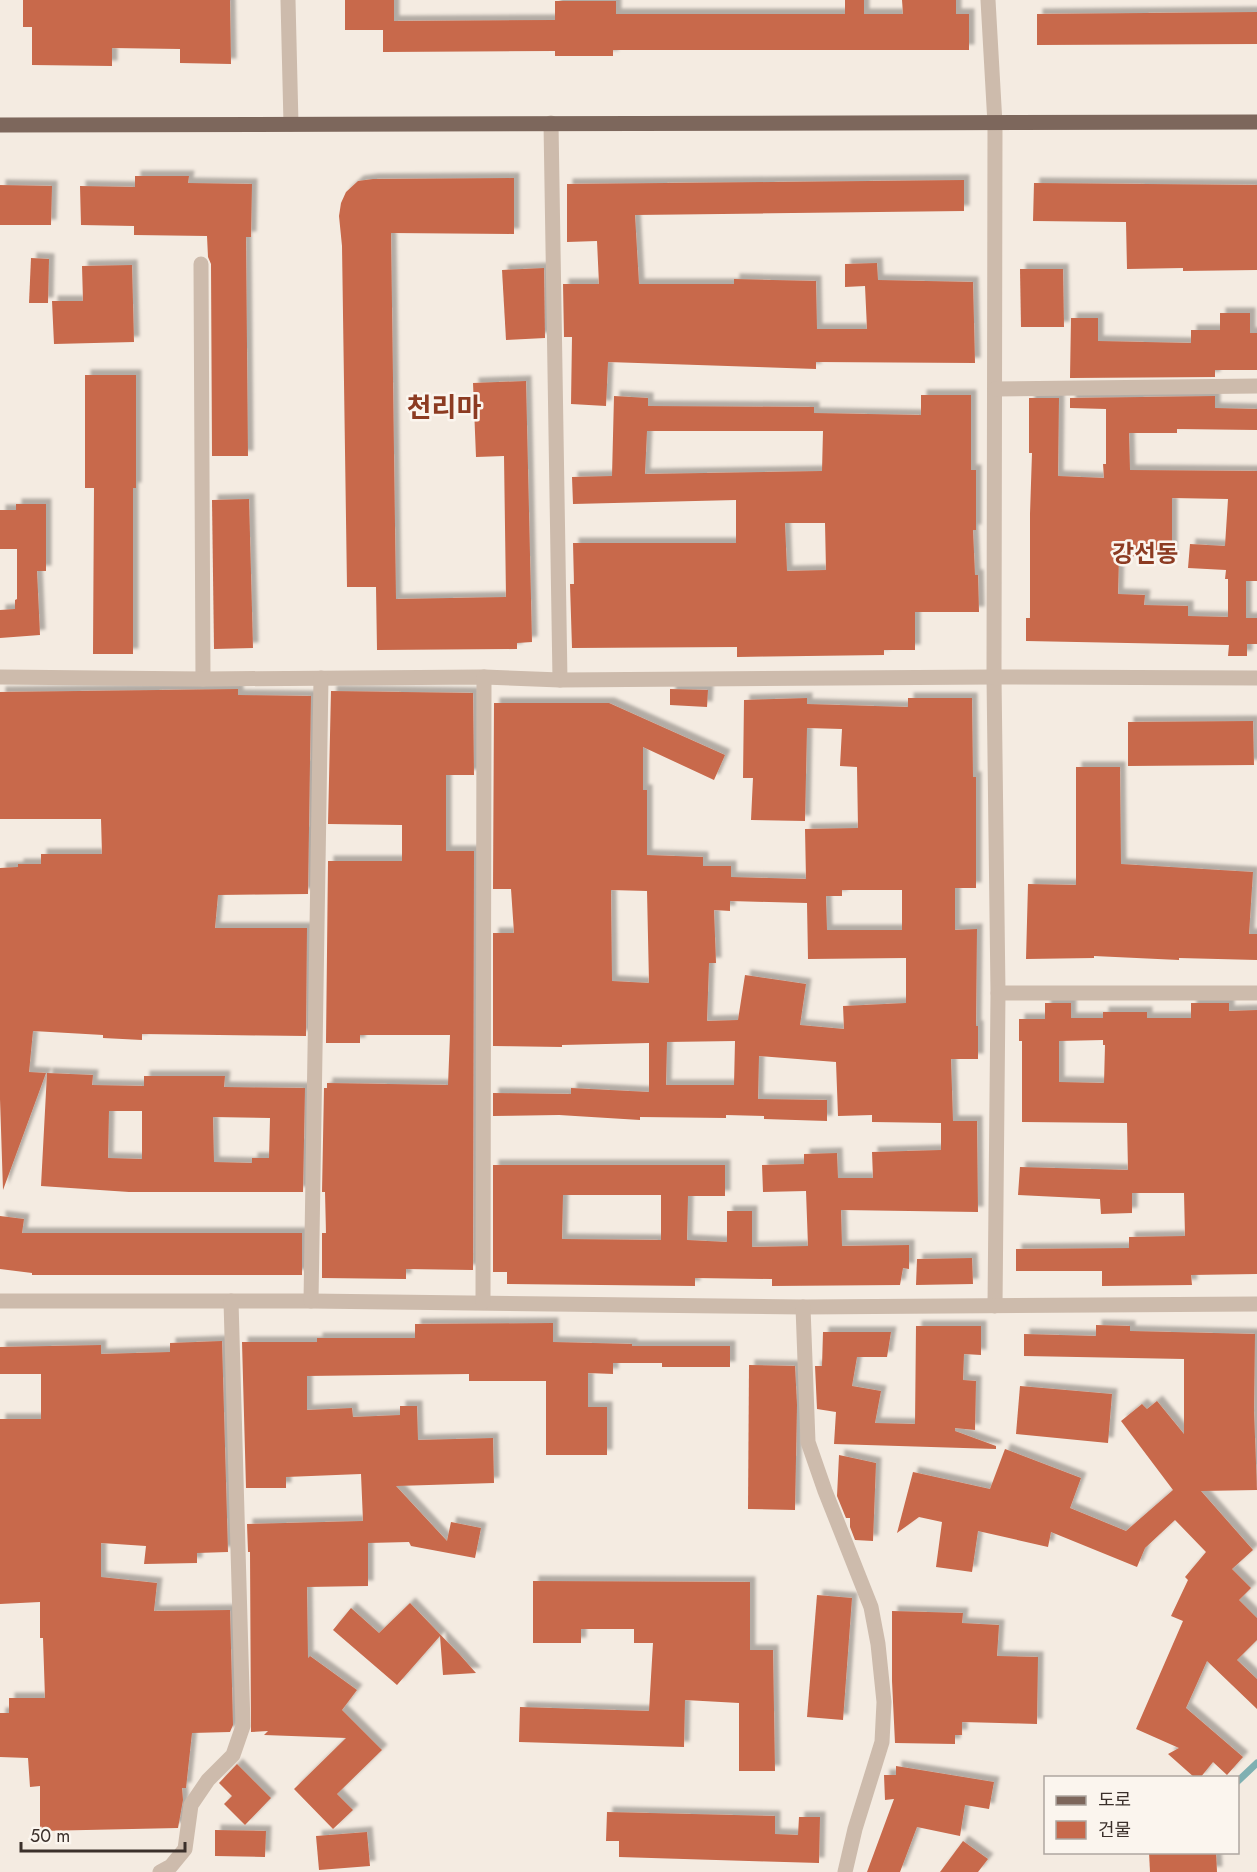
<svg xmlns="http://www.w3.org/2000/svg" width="1257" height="1872" viewBox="0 0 1257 1872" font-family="Jost,'Noto Sans KR',sans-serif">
<defs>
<filter id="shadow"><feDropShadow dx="5.5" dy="-5.5" stdDeviation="1.5" flood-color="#0004"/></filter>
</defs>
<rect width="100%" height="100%" fill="#f4ebe1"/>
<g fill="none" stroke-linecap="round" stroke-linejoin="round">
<!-- stream -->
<polyline stroke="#7fb0b2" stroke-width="7" points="1238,1781 1257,1763"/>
</g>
<!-- building -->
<g fill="#c8694b" fill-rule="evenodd" filter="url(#shadow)">
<polygon points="23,0 230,0 231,64 180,63 180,49 112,48 112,66 32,65 32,27 23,27"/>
<polygon points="345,0 394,0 394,21 555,20 555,1 616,1 616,14 845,14 845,0 864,0 864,14 903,14 902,0 956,0 956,14 969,14 969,50 613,50 613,56 555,56 555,51 383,52 383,30 345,30"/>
<polygon points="1257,12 1257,44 1037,45 1037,14"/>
<polygon points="135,176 189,176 188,183 252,184 251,237 246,237 248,456 212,456 211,264 208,257 207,236 134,235 134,226 81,225 80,186 135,187"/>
<polygon points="514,178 514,234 391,233 396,599 506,597 504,456 476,457 473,383 526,381 532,642 517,643 517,649 377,650 376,587 347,587 342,246 339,216 341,203 346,192 358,181 373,179"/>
<polygon points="964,180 964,211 635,215 639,284 734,284 734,279 816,281 817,329 867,329 865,286 845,287 845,264 877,263 878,280 973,282 975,363 816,362 816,369 608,362 606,406 571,404 572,337 564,337 563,284 599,284 597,241 567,242 567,184"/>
<polygon points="1034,183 1257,185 1257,270 1183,271 1183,268 1127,269 1126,222 1033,221"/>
<polygon points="0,185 52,186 51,225 0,225"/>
<polygon points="31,258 49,259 48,303 29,303"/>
<polygon points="132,265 134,342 54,344 52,301 83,301 82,266"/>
<polygon points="544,268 545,338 506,340 502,270"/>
<polygon points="1020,269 1063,269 1064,327 1021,327"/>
<polygon points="1220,313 1250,313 1250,333 1257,333 1257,370 1215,370 1215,377 1070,378 1071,318 1098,318 1098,341 1191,343 1191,330 1220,330"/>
<polygon points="85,375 136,375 136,488 133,488 133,654 93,654 94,488 85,488"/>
<path d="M921 395H971V470H976V530H973L975 575H978L979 612H915V650H884V655L737 657V647L572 648 570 584H574L573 543H736V500L573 504 572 477 612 476 614 396 648 398V406L814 407V413L921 415ZM647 431H823L822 471 645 474ZM785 523H825L826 570 787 571Z"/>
<path d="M1215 396V408L1257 409V430L1177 429V433H1129L1130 470 1257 471V581H1246V618H1257V644H1247V656H1228L1229 645 1026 641V618H1030V514L1032 453H1029V398H1059L1058 476 1104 478 1103 464H1106V409L1070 408V398ZM1172 498 1228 499 1225 546 1190 544 1188 568 1226 570 1225 579H1228V617L1188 616V606L1144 605 1145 595 1118 594 1119 556 1172 557Z"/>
<polygon points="249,499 253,648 214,649 212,500"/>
<polygon points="16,504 46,504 46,571 37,571 40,635 0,638 0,610 15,609 15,600 17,599 17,549 0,549 0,510 16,510"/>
<polygon points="238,689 238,695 311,696 308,894 218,895 215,928 307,928 306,1036 142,1034 142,1040 103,1038 103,1035 33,1031 29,1072 46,1073 3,1190 0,1099 0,868 18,867 18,864 41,864 41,854 102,854 101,819 0,819 0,692"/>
<polygon points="670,689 708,690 707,707 670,705"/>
<polygon points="331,691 473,693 474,775 446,775 446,851 474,851 473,1270 406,1269 406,1279 322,1278 322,1233 326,1233 325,1192 322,1192 324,1088 327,1088 327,1083 448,1085 450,1035 360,1035 360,1043 326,1043 328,861 402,861 402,825 328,824"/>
<path d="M807 698V704L908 707V698H972L973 777H976V888H955V930L977 929 976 1026H978V1059H951L953 1121H977L978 1212 841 1210 842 1246 909 1245V1269L903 1268 900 1285 772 1286V1279L695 1278V1286L507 1284V1272H493V1165H725V1196H688L687 1240 727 1242V1211H752V1247L808 1246 806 1191 763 1192 762 1165 804 1164V1154L837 1153 838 1178H873L872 1152 941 1150V1123L872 1122V1115L838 1116 836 1062 759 1056 758 1099 827 1100V1121L764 1119V1116L726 1115V1118L640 1117V1120L559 1115 493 1116V1093L571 1094V1088L649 1092V1043L562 1045V1047L493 1046V933H514L511 889H493L494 703H609L725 755 714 780 643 747V790H647V855L703 857V866H731V877L806 879 805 829 858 828 857 767 840 766 842 729 807 728 805 821 751 820 753 778H743L744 700ZM611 890 647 891 649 983 612 981ZM842 890H902V930H827L826 896H842ZM730 901 807 903 808 959 906 958V1003L843 1006 844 1029 800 1025 806 984 745 975 738 1020 707 1021 709 963H716L714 910 730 911ZM735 1041 734 1085H666L667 1042ZM563 1195H661V1240L562 1239Z"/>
<polygon points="1253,721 1254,765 1128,766 1128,722"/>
<polygon points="1076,767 1120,767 1121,864 1253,872 1249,934 1257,934 1257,960 1179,958 1179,960 1094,956 1094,958 1026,959 1028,884 1076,885"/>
<path d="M1045 1003H1071V1018H1103V1012H1147V1018H1191V1003H1229V1011L1257 1010V1274L1191 1275 1192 1285 1102 1286V1271H1016V1249L1129 1248V1237L1185 1236 1184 1193H1132V1213L1101 1214 1100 1199 1018 1195 1020 1167 1128 1170 1127 1123 1022 1122V1041H1019V1019H1045ZM1103 1040V1045H1105L1104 1083 1059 1082V1041Z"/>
<path d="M47 1073 93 1075 92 1085 144 1086V1076H225L224 1087 305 1088 303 1192H129L41 1186ZM109 1111H142V1159L108 1158ZM213 1117 270 1118 269 1158H252V1163L214 1162Z"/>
<polygon points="0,1216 24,1219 22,1233 302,1233 302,1275 32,1275 32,1273 0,1269"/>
<polygon points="972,1258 973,1284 916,1285 917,1259"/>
<polygon points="553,1323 553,1342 632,1344 632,1346 730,1346 730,1367 662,1367 662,1363 613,1363 613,1374 588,1373 588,1407 607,1407 607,1455 546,1455 546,1381 469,1381 469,1374 307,1376 307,1410 352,1408 353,1417 400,1415 400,1406 417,1406 418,1440 493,1438 494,1483 396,1486 447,1541 451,1522 481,1528 475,1558 411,1546 409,1542 368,1543 368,1586 307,1587 308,1658 310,1656 357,1690 342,1710 382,1750 337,1794 353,1810 333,1829 294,1789 346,1738 264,1735 268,1731 251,1732 250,1552 248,1552 247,1524 363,1521 361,1474 286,1477 286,1488 246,1488 242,1342 317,1342 317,1338 415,1338 415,1324"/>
<polygon points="1096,1325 1130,1326 1130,1331 1255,1334 1254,1411 1257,1490 1201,1491 1253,1550 1232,1569 1251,1588 1239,1600 1257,1618 1257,1640 1237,1660 1257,1679 1257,1709 1207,1661 1186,1708 1243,1757 1227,1775 1213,1762 1200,1778 1195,1778 1168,1754 1179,1748 1136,1729 1183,1621 1171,1616 1188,1580 1185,1577 1206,1552 1175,1520 1145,1548 1137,1567 1051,1532 1048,1547 978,1531 972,1572 936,1567 942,1522 919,1517 897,1533 913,1472 990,1489 1005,1449 1081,1478 1070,1508 1126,1531 1173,1490 1121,1421 1142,1404 1147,1409 1157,1401 1184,1434 1184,1359 1024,1356 1024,1334 1096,1336"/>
<polygon points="916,1326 981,1326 981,1355 964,1354 963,1380 976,1381 975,1430 955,1428 955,1431 996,1446 996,1449 834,1444 836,1412 817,1409 815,1366 822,1366 823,1332 891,1332 887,1357 857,1357 852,1386 881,1391 875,1423 915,1424"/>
<polygon points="222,1341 228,1552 197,1553 197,1563 144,1564 146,1546 101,1543 101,1577 157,1583 154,1611 230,1610 233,1725 230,1732 192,1733 186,1788 182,1788 183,1800 178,1828 40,1831 40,1786 30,1787 28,1758 0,1757 0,1713 9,1713 9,1698 45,1698 43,1638 40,1638 40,1602 0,1604 0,1419 41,1419 41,1374 0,1374 0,1347 101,1345 101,1354 170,1352 170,1343"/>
<polygon points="749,1365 795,1366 797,1405 795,1510 748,1509"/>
<polygon points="1020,1386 1112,1394 1108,1443 1016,1434"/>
<polygon points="839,1455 876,1463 873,1541 855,1540 850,1527 850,1518 846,1518 837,1496"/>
<polygon points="533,1581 750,1582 750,1650 773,1650 775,1771 739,1771 739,1703 685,1700 684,1747 519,1742 520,1707 649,1711 653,1643 634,1643 634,1629 581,1629 581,1643 533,1643"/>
<polygon points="817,1595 852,1598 843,1720 807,1717"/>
<polygon points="410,1603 460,1655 476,1673 443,1675 440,1636 397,1685 333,1630 351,1608 379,1633"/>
<polygon points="892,1611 963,1613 962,1623 999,1625 997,1656 1038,1657 1037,1724 962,1722 962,1735 955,1735 955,1744 895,1743 892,1681"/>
<polygon points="237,1764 271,1798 245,1825 224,1804 232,1796 219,1783"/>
<polygon points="896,1766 994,1782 989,1809 965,1805 960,1836 917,1827 900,1872 867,1872 894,1799 885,1800 884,1775 896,1775"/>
<polygon points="607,1812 775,1816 775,1834 798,1835 799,1817 820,1817 819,1863 619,1857 619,1841 606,1841"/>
<polygon points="215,1830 266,1831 265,1857 215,1856"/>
<polygon points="367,1832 370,1866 319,1870 316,1836"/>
<polygon points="963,1841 988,1859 978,1872 940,1872"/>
<polygon points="1149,1852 1216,1852 1217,1872 1150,1872"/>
</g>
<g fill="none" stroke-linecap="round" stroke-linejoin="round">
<!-- minor -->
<g stroke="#cdbbac" stroke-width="15">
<polyline points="288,0 291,124"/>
<polyline points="988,0 995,124 994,677 998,993 995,1306"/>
<polyline points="551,123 560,680"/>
<polyline points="201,264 203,679"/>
<polyline points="995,389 1257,386"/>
<polyline points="0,677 203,679 484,677 560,680 994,677 1257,678"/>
<polyline points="998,993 1257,993"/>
<polyline points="0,1301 311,1301 803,1307 1257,1304"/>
<polyline points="311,1301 321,678"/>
<polyline points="483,1302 484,677"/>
<polyline points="803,1307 808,1442 825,1491 871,1607 878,1644 884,1702 882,1742 855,1829 845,1872"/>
<polyline points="160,1872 171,1866 185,1849 191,1805 208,1780 233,1755 243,1726 231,1301"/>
</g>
<!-- major -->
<polyline stroke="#7d675c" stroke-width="15" points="0,125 1257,122"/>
</g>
<g text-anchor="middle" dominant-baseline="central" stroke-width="5" stroke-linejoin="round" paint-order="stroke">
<!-- quarter labels -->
<g font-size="24" font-weight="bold" fill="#8c3b22" stroke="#fbf5ee">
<text x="1145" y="553">강선동</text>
</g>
<!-- district labels -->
<g font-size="27" font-weight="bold" fill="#8c3b22" stroke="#fbf5ee">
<text x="444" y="407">천리마</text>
</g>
</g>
<!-- legend -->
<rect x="1044" y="1776" width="195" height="78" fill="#fbf5ee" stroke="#aea6a0" stroke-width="1.5"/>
<rect x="1056" y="1796" width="30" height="9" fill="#7d675c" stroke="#aea6a0" stroke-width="1.5"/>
<text x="1098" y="1806" font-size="18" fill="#3b302b">도로</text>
<rect x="1056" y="1821" width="30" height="18" fill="#c8694b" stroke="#aea6a0" stroke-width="1.5"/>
<text x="1098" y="1836" font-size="18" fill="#3b302b">건물</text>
<!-- scale -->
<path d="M21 1842v9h164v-9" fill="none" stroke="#3b302b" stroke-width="3"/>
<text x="30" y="1842" font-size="18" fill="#3b302b" stroke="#fbf5ee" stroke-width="4.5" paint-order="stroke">50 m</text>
</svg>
